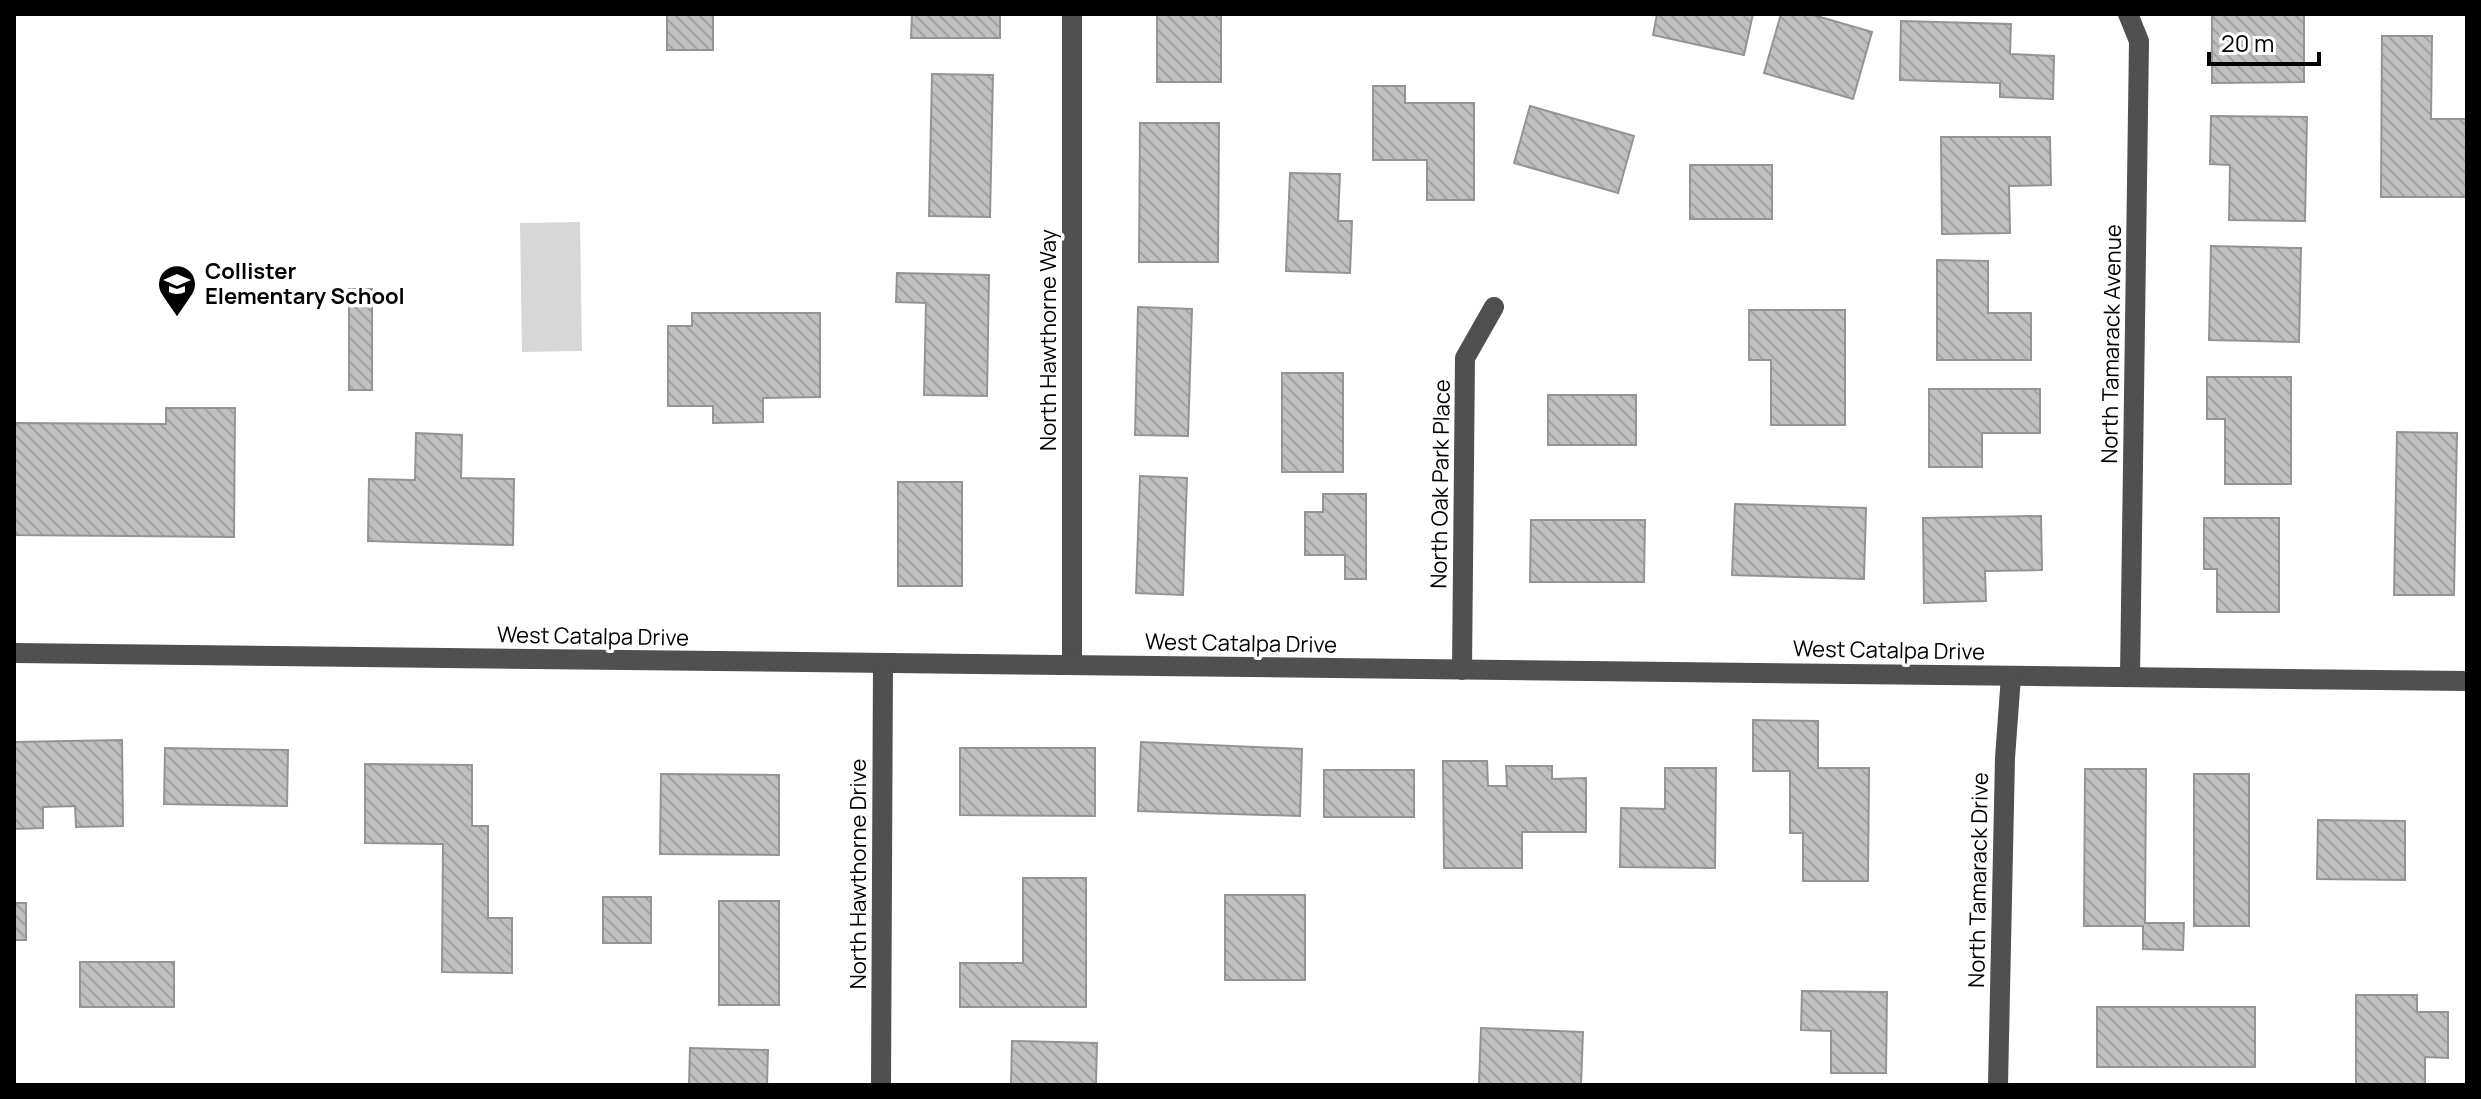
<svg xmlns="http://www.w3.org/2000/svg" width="2481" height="1099" viewBox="0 0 2481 1099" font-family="Manrope,sans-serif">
<defs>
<pattern id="building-back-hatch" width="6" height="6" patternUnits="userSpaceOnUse" patternTransform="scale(2)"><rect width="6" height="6" fill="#c0c0c0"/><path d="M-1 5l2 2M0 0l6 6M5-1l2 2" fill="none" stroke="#a3a3a3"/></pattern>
</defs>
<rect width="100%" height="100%" fill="#fff"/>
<!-- garden -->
<polygon fill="#d7d7d7" points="580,222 582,351 522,352 520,223"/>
<!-- building -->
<g fill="url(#building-back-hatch)" stroke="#949494" stroke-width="2">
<rect x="667" y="14" width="46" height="36"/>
<polygon points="912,14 1000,14 1000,38 911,38"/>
<rect x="1157" y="14" width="64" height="68"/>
<polygon points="1657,14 1753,14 1744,55 1653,35"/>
<polygon points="1781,14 1810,14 1872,32 1853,99 1764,73"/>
<polygon points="2212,14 2304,14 2304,82 2212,83"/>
<polygon points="1901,21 2011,24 2010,54 2054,56 2053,99 2000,97 2000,83 1900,80"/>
<polygon points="2382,36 2432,36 2431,119 2467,119 2467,197 2381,197"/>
<polygon points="932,74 993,75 990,217 929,216"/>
<polygon points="1373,86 1405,86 1405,103 1474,103 1474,200 1427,200 1427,160 1373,160"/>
<polygon points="1530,106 1634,136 1618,193 1514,163"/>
<polygon points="2211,116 2307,117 2305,221 2229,220 2230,165 2210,164"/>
<polygon points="1140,123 1219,123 1218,262 1139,262"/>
<polygon points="1941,137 2050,137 2051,185 2009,186 2010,233 1942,234"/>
<rect x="1690" y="165" width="82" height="54"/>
<polygon points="1290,173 1340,174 1338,221 1352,221 1350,273 1286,271"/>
<polygon points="2211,246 2301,248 2299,342 2209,340"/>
<polygon points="1937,260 1988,261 1988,313 2031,313 2031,360 1937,360"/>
<polygon points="897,273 989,275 987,396 924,395 926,303 896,302"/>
<rect x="349" y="289" width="23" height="101"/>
<polygon points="1138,307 1192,309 1188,436 1135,435"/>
<polygon points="1749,310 1845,310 1845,425 1771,425 1771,360 1749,360"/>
<polygon points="692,313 820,313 820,397 763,398 763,422 713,423 713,406 668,406 668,326 692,326"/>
<rect x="1282" y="373" width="61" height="99"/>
<polygon points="2207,377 2291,377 2291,484 2225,484 2225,419 2207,419"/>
<polygon points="1929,389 2040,389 2040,433 1982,433 1982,467 1929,467"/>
<rect x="1548" y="395" width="88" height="50"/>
<polygon points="166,408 235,408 234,537 14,535 14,423 166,424"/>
<polygon points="2397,432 2457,433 2454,595 2394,595"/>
<polygon points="416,433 462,435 461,478 514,479 513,545 368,541 369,479 415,480"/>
<polygon points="1140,476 1187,478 1183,595 1136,593"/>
<rect x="898" y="482" width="64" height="104"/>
<polygon points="1323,494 1366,494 1366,579 1345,579 1345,555 1305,555 1305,512 1323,512"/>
<polygon points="1735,504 1866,508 1864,579 1732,575"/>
<polygon points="2041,516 2042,570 1985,571 1986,601 1924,603 1923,518"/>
<polygon points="2204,518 2279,518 2279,612 2217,612 2217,569 2204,569"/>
<polygon points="1531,520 1645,520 1644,582 1530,582"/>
<polygon points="1753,720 1818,721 1818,768 1869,768 1868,881 1803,881 1803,833 1790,833 1790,771 1753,771"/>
<polygon points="122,740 123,826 76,827 75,806 43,807 43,828 14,829 14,742"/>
<polygon points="1141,742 1302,749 1300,816 1138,811"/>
<polygon points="165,748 288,750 287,806 164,804"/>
<polygon points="960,748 1095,748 1095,816 960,815"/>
<polygon points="1443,761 1487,761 1488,786 1507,786 1506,766 1552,766 1552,779 1586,778 1586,832 1522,832 1522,868 1444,868"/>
<polygon points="365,764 472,765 472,826 488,826 488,918 512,918 512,973 442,972 443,844 365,843"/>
<polygon points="1665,768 1716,768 1715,868 1620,867 1621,808 1665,809"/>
<polygon points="2085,769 2146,769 2145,923 2184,923 2183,950 2143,949 2143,926 2084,926"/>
<rect x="1324" y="770" width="90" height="47"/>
<polygon points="661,774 779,775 779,855 660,854"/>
<rect x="2194" y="774" width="55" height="152"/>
<polygon points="2318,820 2405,821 2405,880 2317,879"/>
<polygon points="1023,878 1086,878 1086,1007 960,1007 960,963 1023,963"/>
<rect x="1225" y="895" width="80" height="85"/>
<rect x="603" y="897" width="48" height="46"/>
<rect x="719" y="901" width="60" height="104"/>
<rect x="14" y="903" width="12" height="37"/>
<rect x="80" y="962" width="94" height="45"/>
<polygon points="1802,991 1887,992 1886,1073 1831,1073 1831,1031 1801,1030"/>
<polygon points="2356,995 2417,995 2417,1012 2448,1012 2448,1058 2425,1057 2425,1085 2356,1085"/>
<rect x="2097" y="1007" width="158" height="60"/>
<polygon points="1481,1028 1583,1032 1581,1085 1479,1085"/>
<polygon points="1012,1041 1097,1043 1096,1085 1011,1085"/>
<polygon points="690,1048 768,1050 767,1085 689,1085"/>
</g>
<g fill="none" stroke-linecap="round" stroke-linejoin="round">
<!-- minor -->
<g stroke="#505050" stroke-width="20">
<polyline points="1072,14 1072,665"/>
<polyline points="2128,14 2139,41 2130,677"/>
<polyline points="14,653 2467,681"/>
<polyline points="1462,670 1465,358 1494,307"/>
<polyline points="881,1085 883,663"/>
<polyline points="1998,1085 2005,758 2011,676"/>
</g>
</g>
<!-- icons -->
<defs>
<g id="school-pin" transform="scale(2)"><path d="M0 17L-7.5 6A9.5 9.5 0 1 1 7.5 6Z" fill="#000" stroke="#fff"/><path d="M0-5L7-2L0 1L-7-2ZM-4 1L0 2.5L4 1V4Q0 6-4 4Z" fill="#fff"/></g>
</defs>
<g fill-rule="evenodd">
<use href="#school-pin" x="177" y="284"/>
</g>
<g text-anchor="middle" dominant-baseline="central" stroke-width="7" stroke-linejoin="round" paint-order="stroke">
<!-- poi labels -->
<g font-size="22" font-weight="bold" fill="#000" stroke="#fff" text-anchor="start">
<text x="205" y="271">Collister<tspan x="205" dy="25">Elementary School</tspan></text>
</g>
<!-- street labels -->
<g font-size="22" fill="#000" stroke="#fff">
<text transform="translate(1048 340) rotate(-90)">North Hawthorne Way</text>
<text transform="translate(2111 344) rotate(-89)">North Tamarack Avenue</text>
<text transform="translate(1440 484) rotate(-89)">North Oak Park Place</text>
<text transform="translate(593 636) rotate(1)">West Catalpa Drive</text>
<text transform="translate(1241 643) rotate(1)">West Catalpa Drive</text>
<text transform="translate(1889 650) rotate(1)">West Catalpa Drive</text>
<text transform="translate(858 874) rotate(-90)">North Hawthorne Drive</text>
<text transform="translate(1978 880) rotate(-89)">North Tamarack Drive</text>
</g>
</g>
<!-- border -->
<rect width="2481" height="1099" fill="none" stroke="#000000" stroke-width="32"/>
<!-- scale -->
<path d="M2209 52v12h110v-12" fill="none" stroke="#000000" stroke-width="4"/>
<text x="2221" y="52" font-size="24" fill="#000000" stroke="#ffffff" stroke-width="6" paint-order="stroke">20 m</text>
</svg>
